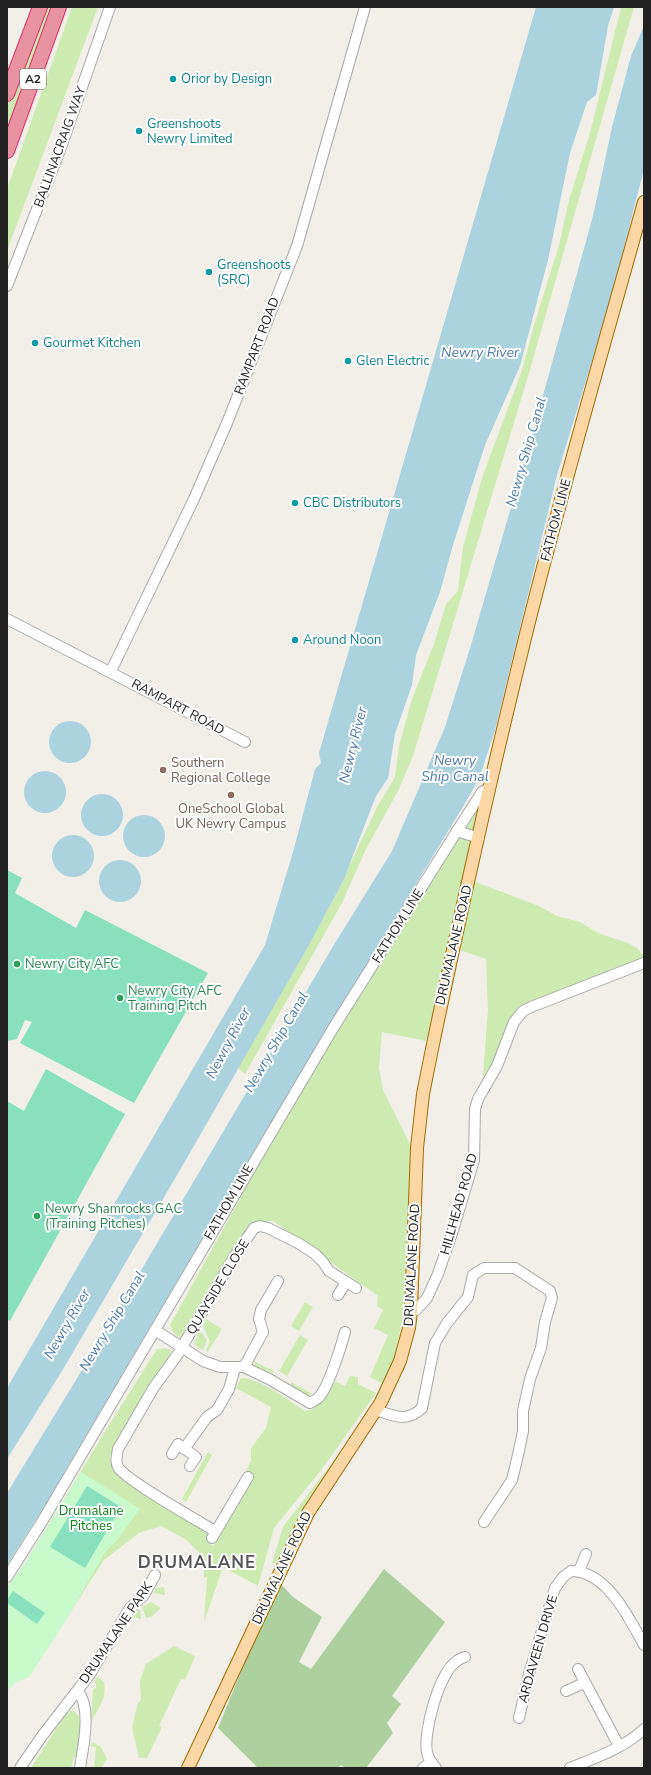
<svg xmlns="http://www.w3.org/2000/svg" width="651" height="1775" viewBox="0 0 651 1775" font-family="'Nunito Sans',sans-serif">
<rect width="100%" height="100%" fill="#f2efe9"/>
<!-- grass -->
<g fill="#cdebb0">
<polygon points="44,7 53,7 7,133 7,108"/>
<polygon points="72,7 98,7 7,251 7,189"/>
<polygon points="621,7 634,7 529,373 413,756 398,791 366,849 342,903 245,1074 238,1068 316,931 345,875 377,807 395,777 399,746 412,699 434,644 446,604 458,591 463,547 482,478 521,373 535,322 559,245 569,200 590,133"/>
<polygon points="483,792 454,934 426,1041 382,1032 379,1068 383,1090 415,1154 404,1312 392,1368 383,1384 370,1377 388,1335 374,1328 383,1310 377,1306 378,1296 273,1221 258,1221 251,1224 214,1281 181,1337 178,1337 174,1333 170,1325 242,1195 236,1190"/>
<polygon points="473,881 539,906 557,916 580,922 598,933 628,943 637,948 644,956 644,958 527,1009 482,1088 488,1010 486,959 460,950"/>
<polygon points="305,1302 313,1307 299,1331 291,1326"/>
<polygon points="206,1319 222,1329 208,1352 206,1350 210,1342 203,1326"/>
<polygon points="200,1330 207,1340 203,1350 194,1344"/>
<polygon points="300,1335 308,1340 287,1376 279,1371"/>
<path d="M166 1348 171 1351 168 1360C160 1374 109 1449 110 1459 110 1468 117 1473 124 1478L206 1531 208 1535 207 1542 213 1546 253 1480 245 1473 251 1461V1448L266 1428 271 1407 236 1388 241 1378C260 1378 289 1401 305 1411 320 1409 323 1397 330 1384L337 1382 345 1386 350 1376 358 1377V1384L376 1393 322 1469 274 1528 258 1586 223 1567 204 1622 207 1577 204 1578V1557L185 1539 161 1526 139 1533 104 1560 29 1677 23 1673 7 1588 26 1562 109 1425 157 1349Z"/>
<polygon points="254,1361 275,1372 272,1373 266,1370 262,1372 256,1369"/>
<polygon points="291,1382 312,1394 307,1397 291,1387"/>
<polygon points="351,1441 281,1559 276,1563 272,1563 283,1527 348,1442"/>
<polygon points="208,1452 212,1455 186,1502 182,1499"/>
<polygon points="164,1587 165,1595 154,1593 155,1588"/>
<polygon points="151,1602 161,1608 151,1617 146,1618 142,1607"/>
<polygon points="138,1608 140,1608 141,1619 133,1617"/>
<polygon points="174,1646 195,1656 185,1680 181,1679 159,1726 162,1727 147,1758 139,1758 132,1727 138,1703 141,1700 140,1681 146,1664"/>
<path d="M98 1677 104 1682C107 1698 99 1708 91 1721L93 1689 96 1688 95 1679Z"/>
<path d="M72 1710C87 1718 80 1743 78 1757H74L71 1768H31L65 1715Z"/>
<polygon points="93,1742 101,1747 107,1759 101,1768 94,1768 96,1747 90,1746"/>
</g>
<!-- forest -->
<polygon fill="#add19e" points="384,1569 445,1622 392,1696 401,1704 387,1723 393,1733 366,1768 345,1768 341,1765 338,1768 258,1768 218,1728 278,1581 293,1597 322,1617 299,1662 311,1669"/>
<!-- park -->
<polygon fill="#c8facc" points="81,1472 140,1509 118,1539 104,1554 65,1622 29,1677 15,1683 7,1691 7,1588 26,1562"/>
<!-- pitch -->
<g fill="#88e0be">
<polygon points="7,870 22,878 15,893 76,928 85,910 208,973 134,1103 20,1043 32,1022 25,1020 17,1039 7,1041"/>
<polygon points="46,1069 125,1114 10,1321 7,1319 7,1101 24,1111"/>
<polygon points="87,1486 121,1507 85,1568 50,1547"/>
<polygon points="13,1591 45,1613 37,1624 7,1603 7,1600"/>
</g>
<!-- water -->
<g fill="#aad3df">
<polygon points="536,7 614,7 608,26 596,95 587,102 570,153 548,260 520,366 485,445 453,545 440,592 416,655 412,685 395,734 388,778 376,796 344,879 309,945 187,1158 62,1371 7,1459 7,1388 265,945 293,852 315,769 321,763 319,753"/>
<polygon points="644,26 644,169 608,309 557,475 495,730 479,779 464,805 255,1149 44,1507 7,1565 7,1493 79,1375 335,943 392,851 445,727 471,645 530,442 593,216 612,127 631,56"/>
<circle cx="70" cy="742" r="21"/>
<circle cx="45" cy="792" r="21"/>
<circle cx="102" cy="815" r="21"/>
<circle cx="144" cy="836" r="21"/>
<circle cx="73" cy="856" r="21"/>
<circle cx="120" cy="881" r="21"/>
</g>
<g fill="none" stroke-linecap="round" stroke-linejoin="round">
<!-- minor casing -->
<g stroke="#a9a9a9" stroke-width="12">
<g id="minor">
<polyline points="7,286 60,150 110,7"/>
<polyline points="7,619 245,742"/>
<polyline points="111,671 193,501 227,423 297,246 365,7"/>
<polyline points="457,831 479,838"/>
<polyline points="338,1295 346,1282"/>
<polyline points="411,1311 416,1310 427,1298 438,1274 453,1230 474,1160 475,1109 478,1099 497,1066 514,1022 523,1011 531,1007 644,963"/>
<path d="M155 1330 203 1361 220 1367H244L269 1379 310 1403C312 1402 316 1400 318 1398 328 1389 341 1347 345 1332"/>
<polyline points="244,1367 263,1332 259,1319 261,1310 278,1281"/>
<path d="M376 1410C394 1416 407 1423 422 1408L435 1343 447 1323 468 1297 473 1275 484 1268H515L550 1291 552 1298 545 1322 541 1348 530 1379 523 1411V1431L518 1455 512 1480 484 1522"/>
<polyline points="184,1449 207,1417 217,1410 229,1389 235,1368"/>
<polyline points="172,1454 178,1444 196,1457 190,1466"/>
<path d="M215 1531C200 1522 124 1479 118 1467 115 1462 117 1455 118 1449L154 1387 178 1354 234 1257 254 1228 260 1226 268 1228 298 1243 315 1254 323 1262 329 1271 356 1288"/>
<polyline points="212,1538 248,1477"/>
<polyline points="579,1571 586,1554"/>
<polyline points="7,1577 43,1520 332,1030 457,831 482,792 489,788"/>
<polyline points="578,1669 619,1746"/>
<path d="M78 1691C92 1709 83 1747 80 1768"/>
<polyline points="566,1691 584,1683"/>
<path d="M519 1718 529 1674 555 1588 563 1577 571 1571C607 1571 629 1618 644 1645"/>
<polyline points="20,1768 42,1736 90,1674 130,1608 144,1595 155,1575"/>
<polyline points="423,1768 431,1762"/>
<path d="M436 1768C432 1763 428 1759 427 1752 423 1733 439 1672 457 1661 459 1659 462 1658 465 1657"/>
<path d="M570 1768C595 1758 624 1748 644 1729"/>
</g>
</g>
<!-- major casing -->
<g stroke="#a06b00" stroke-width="14">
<path id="major" d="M188 1768 308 1513 381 1402 400 1361 409 1328 411 1311 417 1148 423 1094 432 1049C461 910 492 772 526 634 562 489 604 345 644 202"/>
</g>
<!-- highway casing -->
<g stroke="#dc2a67" stroke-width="16">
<g id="highway">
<polyline points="7,94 40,7"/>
<polyline points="7,151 59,7"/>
</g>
</g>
<!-- minor -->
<use href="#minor" stroke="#fff" stroke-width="10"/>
<!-- major -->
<use href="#major" stroke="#fcd6a4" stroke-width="12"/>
<!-- highway -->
<use href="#highway" stroke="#e892a2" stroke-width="14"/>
</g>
<!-- markers -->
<g fill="#0f9aa8" stroke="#fff" stroke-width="1.5">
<circle cx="173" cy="79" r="4"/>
<circle cx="139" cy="131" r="4"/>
<circle cx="209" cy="272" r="4"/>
<circle cx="35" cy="343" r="4"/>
<circle cx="348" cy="361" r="4"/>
<circle cx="295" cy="503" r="4"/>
<circle cx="295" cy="640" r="4"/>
</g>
<g fill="#8d6e63" stroke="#fff" stroke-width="1.5">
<circle cx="163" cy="770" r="4"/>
<circle cx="231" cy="795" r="4"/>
</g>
<g fill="#2e9e5b" stroke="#fff" stroke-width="1.5">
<circle cx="17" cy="964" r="4"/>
<circle cx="120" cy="998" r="4"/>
<circle cx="37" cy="1216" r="4"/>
</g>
<g text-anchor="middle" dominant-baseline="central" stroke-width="4" stroke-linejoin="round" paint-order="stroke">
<!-- shield labels -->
<rect fill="#fff" stroke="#646464" stroke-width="1" x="20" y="69" width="26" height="20" rx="3"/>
<g font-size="12" font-weight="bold" fill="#222">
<text x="33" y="79">A2</text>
</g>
<!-- culture labels -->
<g font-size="13" fill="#0d838f" stroke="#fff" text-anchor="start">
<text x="181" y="79">Orior by Design</text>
<text x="147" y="124">Greenshoots<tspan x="147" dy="15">Newry Limited</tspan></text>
<text x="217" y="265">Greenshoots<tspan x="217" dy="15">(SRC)</tspan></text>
<text x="43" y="343">Gourmet Kitchen</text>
<text x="356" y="361">Glen Electric</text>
<text x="303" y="503">CBC Distributors</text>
<text x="303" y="640">Around Noon</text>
</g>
<!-- street labels -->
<g font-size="13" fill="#222" stroke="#fff">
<text transform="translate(60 147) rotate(-70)">BALLINACRAIG WAY</text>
<text transform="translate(257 346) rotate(-69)">RAMPART ROAD</text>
<text transform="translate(556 520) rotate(-75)">FATHOM LINE</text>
<text transform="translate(178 707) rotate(28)">RAMPART ROAD</text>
<text transform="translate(398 926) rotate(-58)">FATHOM LINE</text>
<text transform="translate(454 945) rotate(-77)">DRUMALANE ROAD</text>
<text transform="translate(229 1202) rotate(-60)">FATHOM LINE</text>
<text transform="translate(459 1204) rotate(-74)">HILLHEAD ROAD</text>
<text transform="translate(412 1265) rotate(-87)">DRUMALANE ROAD</text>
<text transform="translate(218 1287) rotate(-59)">QUAYSIDE CLOSE</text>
<text transform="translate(282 1568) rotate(-65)">DRUMALANE ROAD</text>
<text transform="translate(116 1633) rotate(-56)">DRUMALANE PARK</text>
<text transform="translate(538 1649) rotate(-74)">ARDAVEEN DRIVE</text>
</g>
<!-- education labels -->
<g font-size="13" fill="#785e54" stroke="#fff" text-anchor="start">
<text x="171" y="763">Southern<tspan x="171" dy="15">Regional College</tspan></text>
<text x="231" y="809" text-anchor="middle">OneSchool Global<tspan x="231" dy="15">UK Newry Campus</tspan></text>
</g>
<!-- leisure labels -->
<g font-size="13" fill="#27864d" stroke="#fff" text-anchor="start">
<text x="25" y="964">Newry City AFC</text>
<text x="128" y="991">Newry City AFC<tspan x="128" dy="15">Training Pitch</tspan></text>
<text x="45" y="1209">Newry Shamrocks GAC<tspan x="45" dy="15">(Training Pitches)</tspan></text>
</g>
<!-- park labels -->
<g font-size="13" fill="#0c8416" stroke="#fff">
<text x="91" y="1511">Drumalane<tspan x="91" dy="15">Pitches</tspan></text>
</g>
<!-- water labels -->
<g font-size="14" font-style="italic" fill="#4a7aab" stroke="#fff">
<text x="480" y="352">Newry River</text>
<text transform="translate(526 452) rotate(-74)">Newry Ship Canal</text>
<text transform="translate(353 745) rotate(-76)">Newry River</text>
<text x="455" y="760">Newry<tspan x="455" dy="16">Ship Canal</tspan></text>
<text transform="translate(276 1042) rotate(-60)">Newry Ship Canal</text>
<text transform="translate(228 1043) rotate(-62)">Newry River</text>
<text transform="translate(112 1321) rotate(-59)">Newry Ship Canal</text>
<text transform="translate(67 1324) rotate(-60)">Newry River</text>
</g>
<!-- district labels -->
<g font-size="17" font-weight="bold" letter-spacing="1" fill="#555" stroke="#fff">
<text x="197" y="1562">DRUMALANE</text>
</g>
</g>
<!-- border -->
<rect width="651" height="1775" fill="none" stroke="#222222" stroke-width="16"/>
</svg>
